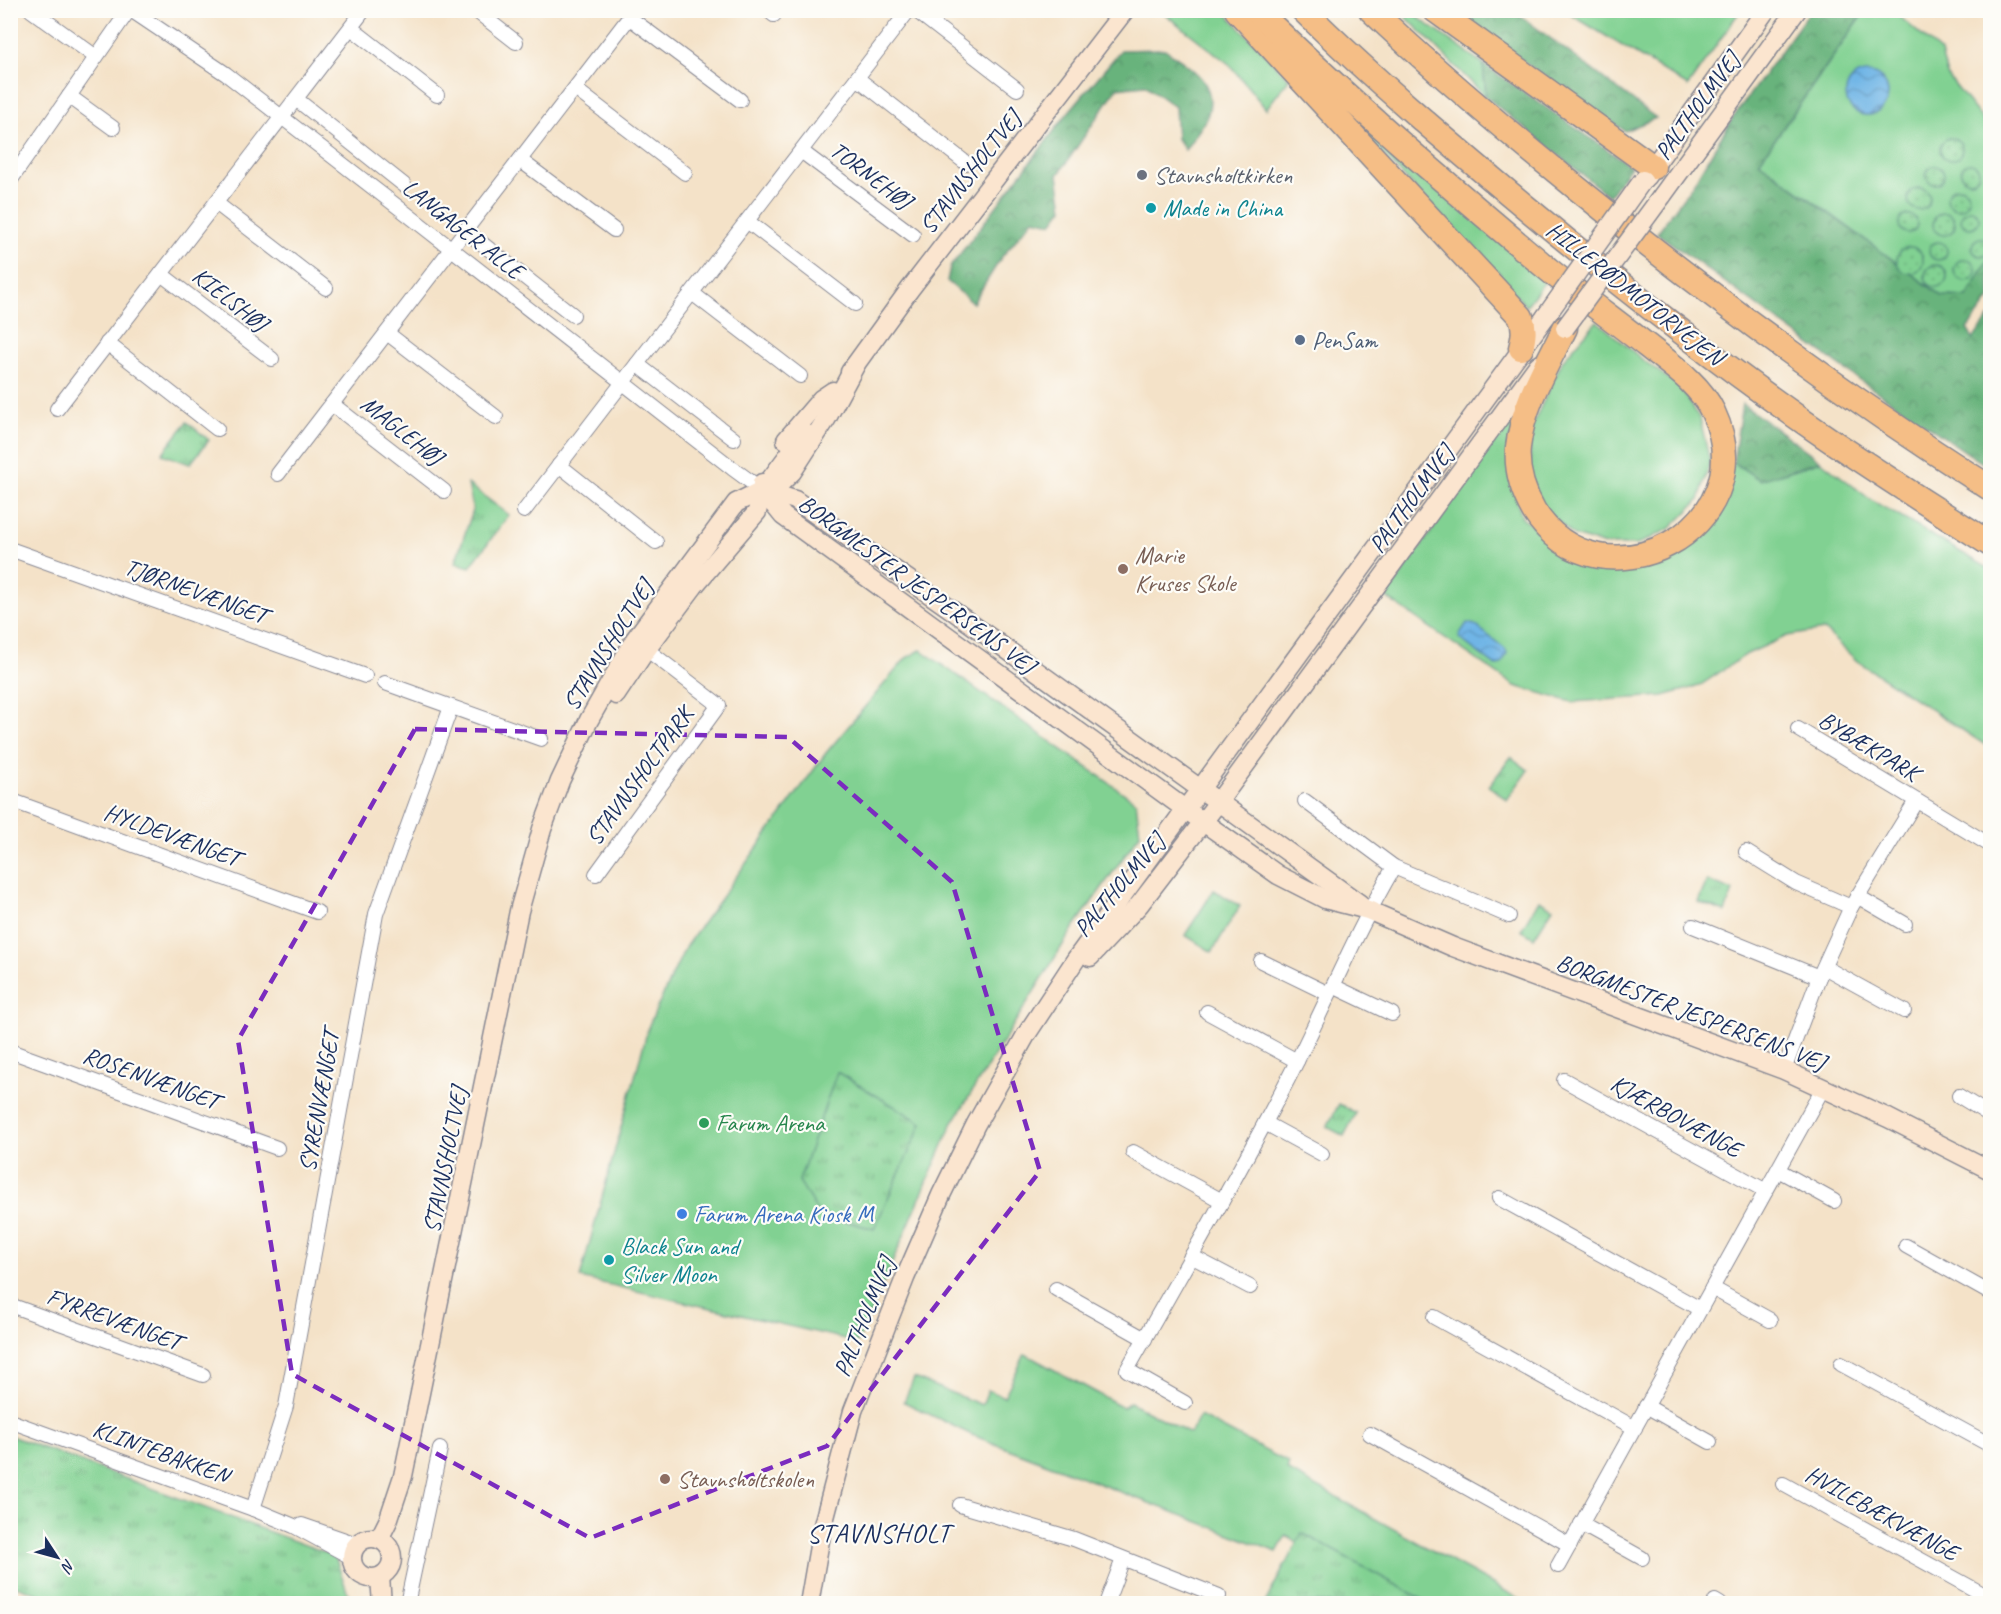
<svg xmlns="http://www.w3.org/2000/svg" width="2001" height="1614" viewBox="0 0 2001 1614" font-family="Caveat,sans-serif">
<defs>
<pattern id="forest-crowns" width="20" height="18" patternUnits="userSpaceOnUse" patternTransform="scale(1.5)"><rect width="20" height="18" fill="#68b37c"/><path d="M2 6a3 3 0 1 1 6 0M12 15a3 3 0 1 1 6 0" fill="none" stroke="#559269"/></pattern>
<pattern id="park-tufts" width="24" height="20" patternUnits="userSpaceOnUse" patternTransform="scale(1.5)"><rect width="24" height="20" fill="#81d192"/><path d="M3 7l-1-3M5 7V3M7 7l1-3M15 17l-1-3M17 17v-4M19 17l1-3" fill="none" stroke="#69aa7a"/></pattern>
<pattern id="garden-dots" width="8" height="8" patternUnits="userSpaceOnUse" patternTransform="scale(1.5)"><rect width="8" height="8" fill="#81d192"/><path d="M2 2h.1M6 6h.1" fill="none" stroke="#69aa7a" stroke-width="1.8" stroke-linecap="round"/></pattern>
<pattern id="water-waves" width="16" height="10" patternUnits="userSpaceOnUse" patternTransform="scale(1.5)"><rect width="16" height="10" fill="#70b5e6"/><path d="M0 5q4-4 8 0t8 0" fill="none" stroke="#5b94be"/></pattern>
</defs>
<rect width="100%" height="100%" fill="#fdfcf7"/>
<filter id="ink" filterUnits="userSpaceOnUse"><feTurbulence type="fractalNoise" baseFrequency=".0167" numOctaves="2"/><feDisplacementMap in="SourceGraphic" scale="12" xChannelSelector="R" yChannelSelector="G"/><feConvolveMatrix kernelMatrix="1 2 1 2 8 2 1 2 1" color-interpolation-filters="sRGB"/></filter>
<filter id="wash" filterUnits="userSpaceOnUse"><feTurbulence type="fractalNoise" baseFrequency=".008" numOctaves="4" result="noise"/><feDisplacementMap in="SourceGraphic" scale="24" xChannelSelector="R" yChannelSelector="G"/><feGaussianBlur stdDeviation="1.35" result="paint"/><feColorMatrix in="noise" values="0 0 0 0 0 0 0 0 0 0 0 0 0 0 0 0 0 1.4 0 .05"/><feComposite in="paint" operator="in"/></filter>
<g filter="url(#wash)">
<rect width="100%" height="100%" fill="#f4e2c8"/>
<!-- grass -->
<g fill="#81d192" stroke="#4e8078" stroke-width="1.5">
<polygon points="1161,11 1224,11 1289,79 1266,109 1229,64"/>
<polygon points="1400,11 1409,11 1483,64 1486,97"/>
<polygon points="1565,11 1740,11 1688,86"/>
<polygon points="1865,11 1893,11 1941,52 1947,75 1990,129 1990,257 1967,297 1942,296 1759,162"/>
<polygon points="1313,80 1546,280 1526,306"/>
<polygon points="1597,321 1643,360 1681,388 1700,419 1710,462 1699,500 1671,528 1637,545 1605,545 1574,536 1541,506 1530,476 1530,430 1563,360"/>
<polygon points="1520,404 1510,477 1522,518 1568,553 1650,559 1692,542 1720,504 1733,462 1760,480 1821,461 1871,500 1990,569 1990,748 1857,661 1824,630 1787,636 1747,654 1699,686 1663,696 1572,702 1515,686 1386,597"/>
<polygon points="921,650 1136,802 1140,834 1072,930 952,1124 858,1342 580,1278 649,1025 686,946 826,753 906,658"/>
<polygon points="1214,890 1240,906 1212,952 1185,935"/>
<polygon points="1539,900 1553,908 1534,938 1521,930"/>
<polygon points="1025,1354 1123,1407 1130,1402 1190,1434 1200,1416 1289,1463 1287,1470 1527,1603 1407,1603 1286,1536 1277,1552 972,1435 904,1402 914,1378 982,1405 988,1390 1004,1397"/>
</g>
<!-- forest -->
<g fill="url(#forest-crowns)" stroke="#42716d" stroke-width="1.5">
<polygon points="1449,11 1514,11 1656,118 1625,131"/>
<polygon points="1810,11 1865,11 1759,162 1942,296 1967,297 1990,257 1990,299 1967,329 1973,339 1990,317 1990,468 1858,379 1657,233 1693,184 1732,119"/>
<path d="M1165 49C1188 66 1218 81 1208 114 1204 126 1192 139 1185 150L1177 139 1175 107 1145 85 1117 88 1058 175 1063 208 1052 223 1033 219 1001 258 973 303 947 281 950 267 1067 114 1121 50Z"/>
<polygon points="1483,64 1631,166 1609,196 1486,97"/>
<polygon points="1742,404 1821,461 1760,480 1733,462"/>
</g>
<!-- park -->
<g fill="url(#park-tufts)" stroke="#4e8078" stroke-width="1.5">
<polygon points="187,422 209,440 190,464 162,454"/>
<polygon points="468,484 509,515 470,567 455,563 473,510"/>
<polygon points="1511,757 1528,770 1507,800 1489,786"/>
<polygon points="1707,881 1733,891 1725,912 1698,902"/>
<polygon points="837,1072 922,1123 874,1229 819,1214 799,1181"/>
<polygon points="1339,1104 1356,1113 1344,1136 1327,1127"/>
<polygon points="11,1436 335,1556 351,1603 63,1603 11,1584"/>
<polygon points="1302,1533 1429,1603 1265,1603"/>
</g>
<!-- garden -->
<g fill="url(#garden-dots)" stroke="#4e8078" stroke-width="1.5">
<circle cx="1951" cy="149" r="11"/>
<circle cx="1970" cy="172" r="9"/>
<circle cx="1935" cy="175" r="9"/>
<circle cx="1958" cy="198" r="11"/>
<circle cx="1919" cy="199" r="11"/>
<circle cx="1970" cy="219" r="9"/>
<circle cx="1944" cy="224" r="11"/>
<circle cx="1908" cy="224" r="9"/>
<circle cx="1981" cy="247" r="9"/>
<circle cx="1938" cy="251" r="9"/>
<circle cx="1910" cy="260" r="13"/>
<circle cx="1965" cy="270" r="11"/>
<circle cx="1936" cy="276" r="11"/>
</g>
<!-- water -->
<g fill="url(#water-waves)" stroke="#4672a2" stroke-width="1.5">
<circle cx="1867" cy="94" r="21"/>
<polygon points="1467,623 1475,625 1505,649 1507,653 1502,663 1496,666 1459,638 1460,634"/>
</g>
</g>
<g filter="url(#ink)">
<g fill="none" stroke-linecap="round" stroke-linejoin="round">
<!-- street casing -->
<g stroke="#888893" stroke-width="16">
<g id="street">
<polyline points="31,10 96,57"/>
<polyline points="131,10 226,74 398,207 732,468 762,490"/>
<polyline points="475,10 516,42"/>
<polyline points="768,10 774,15"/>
<polyline points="915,10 1017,89"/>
<polyline points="630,18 740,100"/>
<polyline points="351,28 437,95"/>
<polyline points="857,78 966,163"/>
<polyline points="575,89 685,173"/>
<polyline points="69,96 113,128"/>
<polyline points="296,99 404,185"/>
<polyline points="801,151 913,235"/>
<polyline points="520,160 614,230"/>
<polyline points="10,181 129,10"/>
<polyline points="216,203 326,288"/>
<polyline points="747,221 855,304"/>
<polyline points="466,231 573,315"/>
<polyline points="161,274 272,359"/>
<polyline points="692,293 800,376"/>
<polyline points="387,333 496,417"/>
<polyline points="107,343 217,429"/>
<polyline points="637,364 734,439"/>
<polyline points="332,404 444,491"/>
<polyline points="57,409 364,10"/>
<polyline points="559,465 656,542"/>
<polyline points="278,474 635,10"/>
<polyline points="524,511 909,10"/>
<polyline points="10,549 365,676"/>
<polyline points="385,683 541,739"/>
<polyline points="1798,729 1990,845"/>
<polyline points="10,800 317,912"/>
<polyline points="1305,801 1394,867 1509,916"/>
<polyline points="1746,852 1796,883 1851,907"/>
<polyline points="596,874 719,705 641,645"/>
<polyline points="1857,896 1905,924"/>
<polyline points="1693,926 1819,977"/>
<polyline points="1261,961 1329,994"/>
<polyline points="1824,967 1904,1011"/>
<polyline points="1333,986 1392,1014"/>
<polyline points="1207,1012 1297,1061"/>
<polyline points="10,1051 277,1148"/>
<polyline points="1784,1070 1819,977 1851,907 1916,801"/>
<polyline points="1564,1080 1766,1191"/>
<polyline points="1959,1096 1990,1115"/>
<polyline points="1265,1123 1322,1154"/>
<polyline points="1133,1152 1222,1201"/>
<polyline points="1778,1170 1834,1201"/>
<polyline points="1499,1198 1700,1309"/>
<polyline points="1906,1246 1990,1293"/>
<polyline points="1191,1256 1250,1287"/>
<polyline points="1712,1288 1770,1320"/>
<polyline points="1056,1289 1145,1339"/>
<polyline points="10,1305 203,1375"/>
<polyline points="1434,1317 1635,1428"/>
<polyline points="1841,1364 1990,1445"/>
<path d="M1185 1403 1127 1370C1181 1274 1237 1178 1288 1079 1324 1009 1354 935 1394 867"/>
<polyline points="1646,1406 1710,1442"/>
<polyline points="10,1421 253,1509 294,1526 351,1557"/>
<polyline points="1370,1434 1570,1545"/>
<polyline points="1783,1484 1990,1598"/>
<polyline points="960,1505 1074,1539 1219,1596"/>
<polyline points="253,1509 286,1406 376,914 451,707"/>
<polyline points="1581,1524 1642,1558"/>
<polyline points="302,1525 357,1544"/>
<polyline points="1558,1566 1823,1088"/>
<polyline points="1715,1601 1720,1604"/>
<polyline points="407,1604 440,1449"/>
<polyline points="1106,1604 1123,1559"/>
</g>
</g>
<!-- secondary casing -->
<g stroke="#888893" stroke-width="21">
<g id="secondary">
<polyline points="1646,177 1766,10"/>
<polyline points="1662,196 1797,10"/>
<polyline points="850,372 910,289 1125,10"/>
<polyline points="786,440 821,399 833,391"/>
<polyline points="764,488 805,433"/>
<polyline points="762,490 783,516 1185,809 1278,875 1325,899 1368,910 1453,947 1784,1070 1888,1118 1990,1170"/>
<polyline points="762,490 795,500 949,608 1360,904"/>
<polyline points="616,695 646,650 694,586 757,512 762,490 762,483"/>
<polyline points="1090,957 1139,905 1219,801 1538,365"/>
<circle cx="372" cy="1558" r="20"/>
<polyline points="379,1539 388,1521 403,1476 519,911 542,829 560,781 589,720 635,639 736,503 762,490 779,485 792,472 827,418 856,364"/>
<polyline points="380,1577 382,1604"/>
<polyline points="809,1604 822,1529 853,1411 905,1278 941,1195 976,1124 1026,1035 1076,959 1546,316"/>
</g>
</g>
<!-- highway casing -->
<g stroke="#888893" stroke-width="27">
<g id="highway">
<path d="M1237 10 1521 317C1525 328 1524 336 1521 348"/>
<path d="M1256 10C1350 102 1449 186 1549 270 1581 296 1614 320 1646 345 1671 365 1699 383 1713 412 1768 528 1600 615 1534 511 1523 492 1516 469 1518 447 1523 404 1547 365 1565 328"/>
<path d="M1303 10C1374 80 1451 145 1528 209 1617 283 1709 355 1804 422 1865 465 1928 504 1990 544"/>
<path d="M1371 10C1436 72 1504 129 1573 185 1707 294 1845 396 1990 488"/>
<polyline points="1435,10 1653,167"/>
</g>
</g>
<!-- street -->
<use href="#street" stroke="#fff" stroke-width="14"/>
<!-- secondary -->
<use href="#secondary" stroke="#fbe5cf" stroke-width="18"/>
<!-- highway -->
<use href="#highway" stroke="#f5be86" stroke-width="24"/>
<!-- secondary-bridge casing -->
<g stroke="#888893" stroke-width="21" stroke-linecap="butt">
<g id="secondary-bridge">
<polyline points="1546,316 1643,180"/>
<polyline points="1565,328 1662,196"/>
</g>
</g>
<!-- secondary-bridge -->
<use href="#secondary-bridge" stroke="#fbe5cf" stroke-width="18"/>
</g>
</g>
<!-- marked area -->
<path fill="none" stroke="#7b2cbf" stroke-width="4.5" stroke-dasharray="12 8" stroke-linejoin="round" d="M415 729 788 737 952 882 1040 1171 827 1446 590 1538 292 1374 238 1040Z"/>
<!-- markers -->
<circle fill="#6b7280" stroke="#fdfcf7" stroke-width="2" cx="1142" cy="175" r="6"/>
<g fill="#0f9aa8" stroke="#fdfcf7" stroke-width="2">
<circle cx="1151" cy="208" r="6"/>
<circle cx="609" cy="1260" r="6"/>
</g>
<circle fill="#5c6f8a" stroke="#fdfcf7" stroke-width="2" cx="1300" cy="340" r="6"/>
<g fill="#8d6e63" stroke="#fdfcf7" stroke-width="2">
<circle cx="1123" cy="569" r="6"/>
<circle cx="665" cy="1479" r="6"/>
</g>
<circle fill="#2e9e5b" stroke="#fdfcf7" stroke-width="2" cx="704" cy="1123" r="6"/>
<circle fill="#3f7fe0" stroke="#fdfcf7" stroke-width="2" cx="682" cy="1214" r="6"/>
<g text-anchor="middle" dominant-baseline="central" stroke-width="4.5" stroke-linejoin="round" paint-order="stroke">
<!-- street labels -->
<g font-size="24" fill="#1b2f5e" stroke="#fdfcf7">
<text transform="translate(1697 106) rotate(-54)">PALTHOLMVEJ</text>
<text transform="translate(970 172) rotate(-52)">STAVNSHOLTVEJ</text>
<text transform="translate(871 175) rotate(37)">TORNEHØJ</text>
<text transform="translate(463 229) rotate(38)">LANGAGER ALLE</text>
<text transform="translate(1635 293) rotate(38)">HILLERØDMOTORVEJEN</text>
<text transform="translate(230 299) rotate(38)">KIELSHØJ</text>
<text transform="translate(402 430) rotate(38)">MAGLEHØJ</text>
<text transform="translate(1411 499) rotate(-54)">PALTHOLMVEJ</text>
<text transform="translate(917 584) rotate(36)">BORGMESTER JESPERSENS VEJ</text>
<text transform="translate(196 591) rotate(20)">TJØRNEVÆNGET</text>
<text transform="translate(608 645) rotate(-58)">STAVNSHOLTVEJ</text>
<text transform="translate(1869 746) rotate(31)">BYBÆKPARK</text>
<text transform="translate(639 776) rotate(-54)">STAVNSHOLTPARK</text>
<text transform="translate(172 835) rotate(20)">HYLDEVÆNGET</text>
<text transform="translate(1119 885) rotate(-50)">PALTHOLMVEJ</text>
<text transform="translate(1691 1012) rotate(21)">BORGMESTER JESPERSENS VEJ</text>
<text transform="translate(151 1078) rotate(20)">ROSENVÆNGET</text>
<text transform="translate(319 1101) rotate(-80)">SYRENVÆNGET</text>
<text transform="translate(1676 1116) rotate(29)">KJÆRBOVÆNGE</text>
<text transform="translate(445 1160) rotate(-79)">STAVNSHOLTVEJ</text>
<text transform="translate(864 1317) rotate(-68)">PALTHOLMVEJ</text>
<text transform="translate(114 1319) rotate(20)">FYRREVÆNGET</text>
<text transform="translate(161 1452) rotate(20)">KLINTEBAKKEN</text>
<text transform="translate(1882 1513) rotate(29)">HVILEBÆKVÆNGE</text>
</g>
<!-- worship labels -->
<g font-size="24" fill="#5b616d" stroke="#fdfcf7" text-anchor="start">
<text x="1154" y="175">Stavnsholtkirken</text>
</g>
<!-- culture labels -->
<g font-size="24" fill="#0d838f" stroke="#fdfcf7" text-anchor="start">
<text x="1163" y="208">Made in China</text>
<text x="621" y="1246">Black Sun and<tspan x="621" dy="28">Silver Moon</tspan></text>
</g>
<!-- service labels -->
<g font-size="24" fill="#4e5e75" stroke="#fdfcf7" text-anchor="start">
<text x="1312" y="340">PenSam</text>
</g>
<!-- education labels -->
<g font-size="24" fill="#785e54" stroke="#fdfcf7" text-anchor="start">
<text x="1135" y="555">Marie<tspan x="1135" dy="28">Kruses Skole</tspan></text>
<text x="677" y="1479">Stavnsholtskolen</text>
</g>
<!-- leisure labels -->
<g font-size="24" fill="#27864d" stroke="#fdfcf7" text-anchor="start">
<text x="716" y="1123">Farum Arena</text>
</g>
<!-- shop labels -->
<g font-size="24" fill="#366cbe" stroke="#fdfcf7" text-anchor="start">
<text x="694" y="1214">Farum Arena Kiosk M</text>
</g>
<!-- quarter labels -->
<g font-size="27" letter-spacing="1.5" fill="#1b2f5e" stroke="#fdfcf7">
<text x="879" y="1533">STAVNSHOLT</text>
</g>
</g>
<!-- margin -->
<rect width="2001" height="1614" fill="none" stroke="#fdfcf7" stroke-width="36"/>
<!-- north arrow -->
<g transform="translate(57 1557) rotate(126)" stroke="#fdfcf7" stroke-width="4.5" paint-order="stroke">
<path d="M0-4.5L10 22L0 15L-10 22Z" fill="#1b2f5e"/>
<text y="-9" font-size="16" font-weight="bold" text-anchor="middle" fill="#1b2f5e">N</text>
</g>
</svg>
